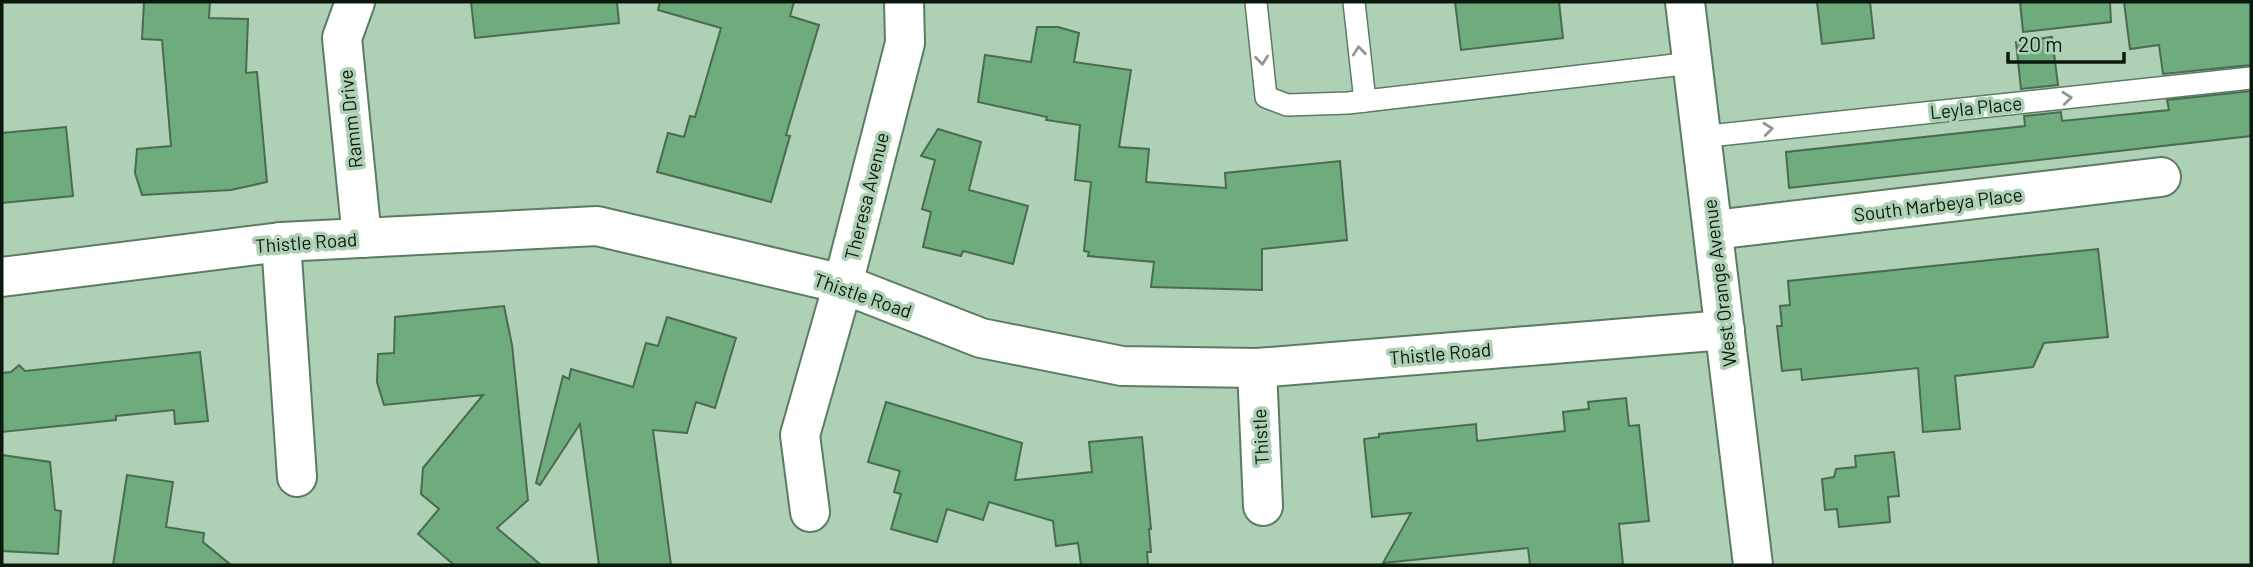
<svg xmlns="http://www.w3.org/2000/svg" width="2253" height="567" viewBox="0 0 2253 567" font-family="Barlow,sans-serif">
<rect width="100%" height="100%" fill="#aed1b5"/>
<!-- building -->
<g fill="#6eab7d" stroke="#4b6a52" stroke-width="2">
<polygon points="144,2 210,2 209,18 248,19 246,73 257,72 267,182 231,190 142,195 135,173 137,149 171,146 162,40 142,39"/>
<polygon points="471,2 617,2 619,23 475,38"/>
<polygon points="660,2 794,2 790,16 819,25 786,135 790,136 771,202 657,172 668,133 684,137 690,116 695,117 721,28 658,10"/>
<polygon points="1455,2 1559,2 1563,38 1461,50"/>
<polygon points="1817,2 1870,2 1874,38 1822,44"/>
<polygon points="2020,2 2110,2 2111,22 2023,32"/>
<polygon points="2124,2 2251,2 2251,65 2163,74 2159,45 2130,49"/>
<polygon points="1037,27 1058,27 1079,33 1074,62 1131,70 1119,147 1149,149 1146,182 1226,188 1225,173 1340,161 1347,240 1262,249 1262,290 1151,287 1154,262 1088,256 1089,252 1084,251 1091,182 1075,180 1080,125 1046,120 1047,117 978,102 985,55 1031,62"/>
<polygon points="2052,37 2058,85 2021,89 2016,42"/>
<polygon points="2251,91 2251,136 1789,188 1786,152 2025,126 2024,116 2061,112 2062,121 2169,110 2167,100"/>
<polygon points="66,127 73,196 2,203 2,133"/>
<polygon points="938,129 981,142 969,190 1028,206 1013,264 963,251 961,256 923,247 931,212 922,209 935,160 921,156"/>
<polygon points="2098,249 2108,337 2044,343 2033,367 1955,376 1960,429 1923,432 1918,368 1802,380 1801,369 1782,371 1777,326 1782,326 1780,306 1790,305 1788,281"/>
<polygon points="504,306 512,345 528,500 497,528 541,565 454,565 418,534 439,509 421,494 423,468 483,395 384,405 377,382 378,354 394,353 395,317"/>
<polygon points="667,317 736,338 715,408 696,402 687,433 653,430 671,565 599,565 580,424 540,485 536,483 563,376 569,379 571,369 633,387 646,343 658,346"/>
<polygon points="200,352 208,421 175,424 174,410 116,416 116,420 2,432 2,373 11,372 19,365 25,371"/>
<polygon points="1626,398 1629,426 1639,425 1649,521 1619,524 1623,565 1530,565 1528,548 1383,563 1411,513 1372,517 1364,439 1379,437 1379,434 1476,424 1477,441 1565,431 1563,412 1589,409 1588,402"/>
<polygon points="886,402 1022,443 1015,480 1092,472 1089,442 1142,437 1151,529 1149,529 1151,552 1147,552 1148,565 1081,565 1078,543 1056,546 1053,521 989,502 983,520 947,509 937,542 891,529 901,494 894,492 900,471 868,462"/>
<polygon points="1894,452 1899,496 1888,497 1890,522 1839,527 1837,509 1825,510 1822,479 1834,477 1836,469 1856,467 1855,456"/>
<polygon points="2,455 50,462 55,510 61,511 58,554 2,551"/>
<polygon points="127,475 173,482 166,527 204,533 203,542 231,565 113,565"/>
</g>
<g fill="none" stroke-linecap="round" stroke-linejoin="round">
<!-- lane casing -->
<g stroke="#5b7b62" stroke-width="24">
<g id="lane">
<polyline points="1256,2 1266,97 1287,105 1348,103 1692,63"/>
<polyline points="1354,2 1365,101"/>
<polyline points="1700,137 2251,78"/>
</g>
</g>
<!-- street casing -->
<g stroke="#5b7b62" stroke-width="42">
<g id="street">
<polyline points="355,2 342,38 362,238"/>
<polyline points="1714,230 2161,177"/>
<polyline points="281,242 297,477"/>
<polyline points="2,277 281,242 597,226 843,284 981,338 1122,366 1257,368 1725,330"/>
<polyline points="1257,368 1263,506"/>
<polyline points="810,512 800,435 843,284 905,43 904,2"/>
</g>
</g>
<!-- secondary casing -->
<g stroke="#5b7b62" stroke-width="42">
<polyline id="secondary" points="1685,2 1753,565"/>
</g>
<!-- lane -->
<use href="#lane" stroke="#fff" stroke-width="21"/>
<!-- street -->
<use href="#street" stroke="#fff" stroke-width="38"/>
<!-- secondary -->
<use href="#secondary" stroke="#fff" stroke-width="38"/>
</g>
<!-- one-way arrows -->
<defs><path id="oneway-chevron" d="M-2-3.5L2.5 0L-2 3.5" fill="none" stroke-width="1.6" stroke-linecap="round" stroke-linejoin="round" transform="scale(1.75)"/></defs>
<g stroke="#919793">
<use href="#oneway-chevron" transform="translate(1359 51) rotate(-96)"/>
<use href="#oneway-chevron" transform="translate(1262 60) rotate(84)"/>
<use href="#oneway-chevron" transform="translate(2067 98) rotate(-6)"/>
<use href="#oneway-chevron" transform="translate(1768 129) rotate(-6)"/>
</g>
<g text-anchor="middle" dominant-baseline="central" stroke-width="7" stroke-linejoin="round" paint-order="stroke">
<!-- street labels -->
<g font-size="19" fill="#0b180e" stroke="#aed1b5">
<text transform="translate(1976 107) rotate(-6)">Leyla Place</text>
<text transform="translate(350 119) rotate(-96)">Ramm Drive</text>
<text transform="translate(866 196) rotate(-76)">Theresa Avenue</text>
<text transform="translate(1938 204) rotate(-7)">South Marbeya Place</text>
<text transform="translate(306 242) rotate(-4)">Thistle Road</text>
<text transform="translate(1719 283) rotate(-97)">West Orange Avenue</text>
<text transform="translate(863 295) rotate(19)">Thistle Road</text>
<text transform="translate(1440 353) rotate(-5)">Thistle Road</text>
<text transform="translate(1260 437) rotate(-93)">Thistle</text>
</g>
</g>
<!-- border -->
<rect width="2253" height="567" fill="none" stroke="#0b180e" stroke-width="7"/>
<!-- scale -->
<path d="M2008 52v10h116v-10" fill="none" stroke="#0b180e" stroke-width="3.5"/>
<text x="2018" y="52" font-size="21" fill="#0b180e" stroke="#aed1b5" stroke-width="5" paint-order="stroke">20 m</text>
</svg>
